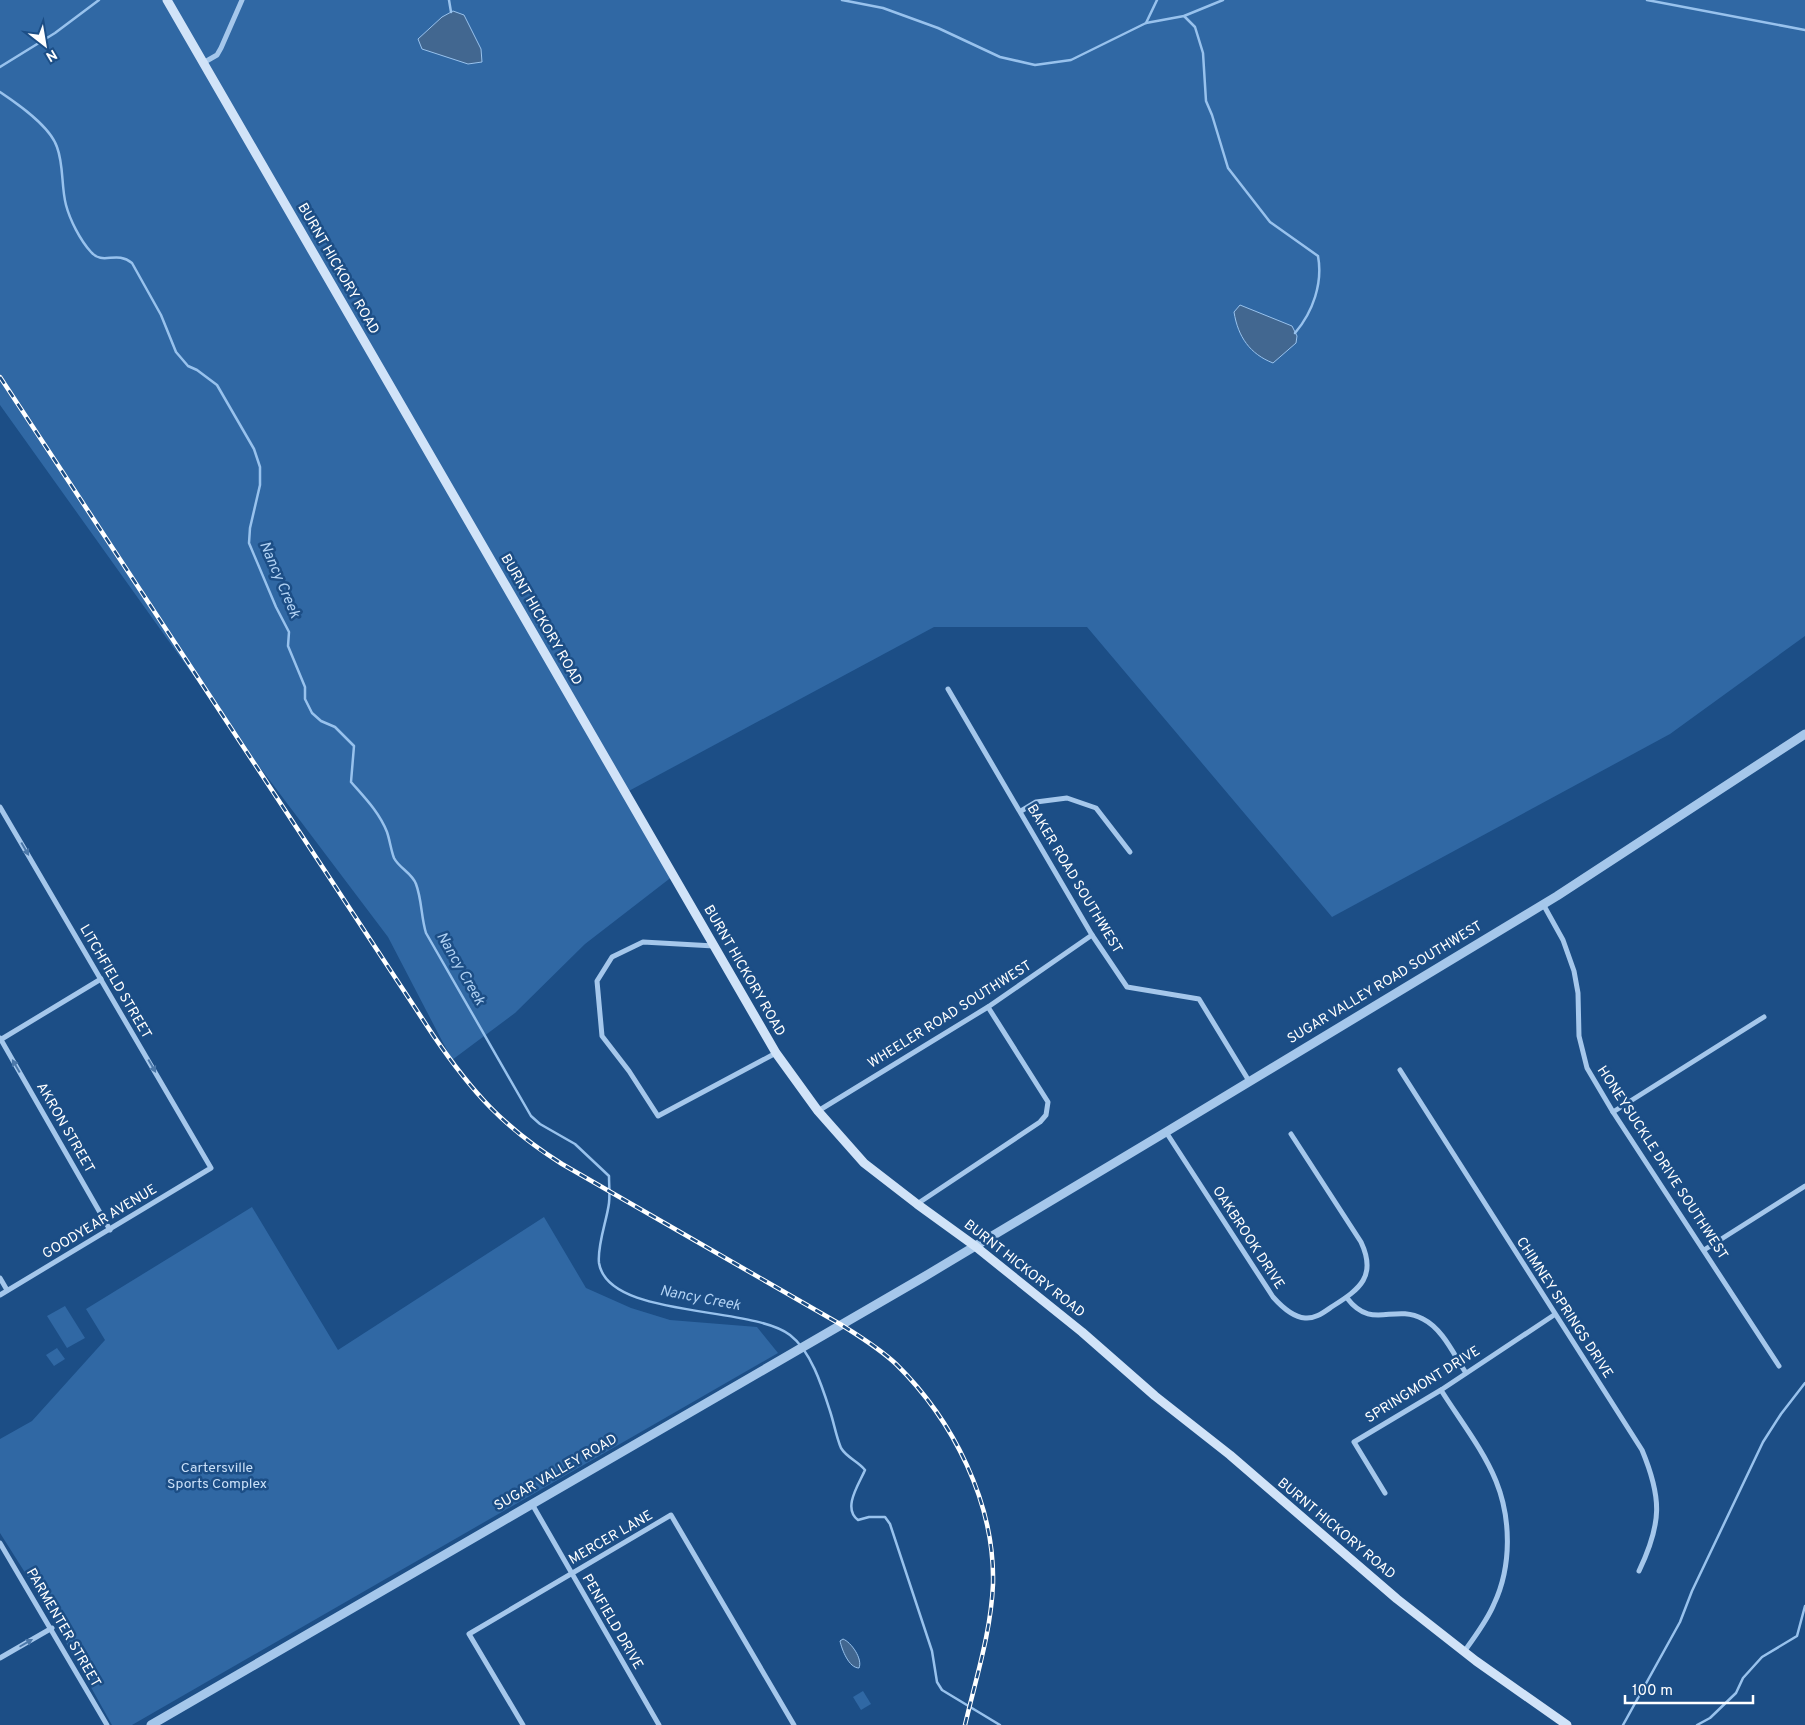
<svg xmlns="http://www.w3.org/2000/svg" width="1805" height="1725" viewBox="0 0 1805 1725" font-family="Overpass,sans-serif">
<rect width="100%" height="100%" fill="#1c4e86"/>
<!-- green -->
<g fill="#3068a4">
<polygon points="0,0 1805,0 1805,636 1670,734 1332,917 1087,627 934,627 625,793 673,876 585,944 515,1013 452,1060 388,937 243,745 0,405"/>
<polygon points="252,1207 338,1350 544,1217 586,1288 631,1308 670,1320 757,1327 778,1353 132,1725 112,1725 43,1601 0,1533 0,1439 32,1421 105,1340 86,1309"/>
<polygon points="65,1306 85,1338 67,1348 47,1316"/>
<polygon points="57,1348 65,1359 54,1366 46,1355"/>
<polygon points="863,1691 871,1704 861,1710 853,1697"/>
</g>
<!-- water -->
<g fill="#426790" stroke="#98c2ed">
<polygon points="453,11 464,15 481,49 482,62 468,64 422,49 418,39 442,17"/>
<path d="M1240 305 1292 326 1297 336 1296 343 1273 363C1250 354 1238 337 1234 312Z"/>
<path d="M843 1639C851 1642 863 1659 859 1668 849 1668 842 1650 840 1641Z"/>
</g>
<g fill="none" stroke-linecap="round" stroke-linejoin="round">
<!-- stream -->
<g stroke="#98c2ed" stroke-width="2.5">
<polyline points="449,0 451,12"/>
<polyline points="842,0 883,8 938,28 1000,57 1035,65 1071,60 1146,23 1184,16 1223,0"/>
<polyline points="1647,0 1805,30"/>
<path d="M1184 16 1195 27 1203 53 1206 101 1212 115 1228 168 1270 222 1318 256C1323 283 1313 312 1295 333"/>
<polyline points="1146,23 1157,0"/>
<polyline points="0,67 55,33 99,0"/>
<path d="M0 92C18 104 50 126 57 147 64 166 61 186 66 205 70 220 80 240 91 252 103 266 116 250 132 263L161 315 176 352 188 366 197 370 217 385 254 449 260 467V485L250 528 249 543 276 607 289 632 288 646 305 687V699L312 713 321 721 335 727 354 746 351 782C365 798 379 812 387 832 390 841 391 850 394 858 399 868 412 873 416 884 422 900 421 917 426 933L531 1116 540 1124 575 1144 609 1176C609 1185 610 1194 609 1203 607 1220 597 1245 599 1263 608 1319 751 1305 790 1335 811 1351 822 1386 830 1411 834 1423 836 1436 841 1448 847 1458 858 1461 865 1470 859 1484 842 1508 858 1520L869 1517H885L890 1524 932 1651 937 1682 942 1690 1000 1725"/>
<polyline points="1623,1725 1680,1622 1692,1591 1763,1442 1781,1414 1805,1383"/>
<polyline points="1697,1725 1710,1718 1736,1693 1743,1678 1762,1657 1797,1636 1805,1606"/>
</g>
<!-- minor -->
<g stroke="#a5c7eb" stroke-width="5">
<polyline points="203,63 217,55 221,48 242,0"/>
<polyline points="948,689 1092,935 1127,987 1199,999 1249,1081"/>
<polyline points="0,807 211,1168 0,1295"/>
<polyline points="1021,811 1036,802 1067,798 1096,808 1130,852"/>
<polyline points="1543,904 1563,940 1574,971 1578,993 1579,1036 1587,1068 1613,1112 1779,1366"/>
<polyline points="714,946 643,942 612,957 597,981 602,1036 629,1071 658,1116 776,1053"/>
<polyline points="0,1038 110,1230"/>
<polyline points="0,1040 101,979"/>
<path d="M1400 1070 1642 1450C1662 1498 1662 1523 1639 1571"/>
<polyline points="818,1111 988,1007 1092,935"/>
<polyline points="1613,1112 1764,1017"/>
<path d="M1166 1132 1273 1297C1281 1306 1292 1317 1305 1318 1316 1319 1324 1312 1333 1306 1360 1289 1377 1276 1361 1242L1291 1134"/>
<polyline points="917,1204 1040,1122 1046,1115 1048,1102 988,1007"/>
<polyline points="1704,1250 1805,1186"/>
<polyline points="0,1278 7,1290"/>
<path d="M1347 1298C1372 1331 1393 1303 1423 1319 1443 1329 1454 1355 1466 1373"/>
<path d="M1441 1390C1459 1419 1483 1449 1496 1481 1511 1518 1512 1566 1494 1604 1487 1621 1475 1636 1464 1652"/>
<polyline points="1385,1493 1354,1442 1441,1390 1554,1315"/>
<polyline points="532,1504 659,1725"/>
<polyline points="0,1543 107,1725"/>
<polyline points="0,1658 52,1628"/>
<polyline points="523,1725 469,1634 671,1515 794,1725"/>
</g>
<!-- tertiary -->
<polyline stroke="#a5c7eb" stroke-width="9" points="151,1725 922,1278 1166,1132 1557,896 1805,734"/>
<!-- secondary -->
<polyline stroke="#d1e3f8" stroke-width="9" points="167,0 776,1053 818,1111 864,1163 917,1204 975,1246 1082,1332 1155,1396 1230,1455 1397,1599 1476,1661 1567,1725"/>
<!-- rail casing -->
<g stroke="#fff" stroke-width="4.5">
<path id="rail" d="M0 377 433 1035C472 1092 503 1127 562 1164L840 1324C859 1336 879 1348 896 1364 953 1420 995 1503 993 1584 991 1632 976 1678 965 1725"/>
</g>
<!-- rail -->
<use href="#rail" stroke="#1c4e86" stroke-width="2.5" stroke-dasharray="8" stroke-linecap="butt"/>
</g>
<!-- one-way arrows -->
<defs><path id="oneway-solid" d="M-6-.8H1V-3.2L6.5 0L1 3.2V.8H-6Z" transform="scale(1.25)"/></defs>
<g fill="#4c78a9">
<use href="#oneway-solid" transform="translate(25 849) rotate(60)"/>
<use href="#oneway-solid" transform="translate(16 1066) rotate(-120)"/>
<use href="#oneway-solid" transform="translate(152 1066) rotate(60)"/>
<use href="#oneway-solid" transform="translate(26 1643) rotate(-30)"/>
</g>
<g text-anchor="middle" dominant-baseline="central" stroke-width="5" stroke-linejoin="round" paint-order="stroke">
<!-- street labels -->
<g font-size="14" fill="#fff" stroke="#1c4e86">
<text transform="translate(338 269) rotate(60)">BURNT HICKORY ROAD</text>
<text transform="translate(541 620) rotate(60)">BURNT HICKORY ROAD</text>
<text transform="translate(1074 879) rotate(59)">BAKER ROAD SOUTHWEST</text>
<text transform="translate(744 971) rotate(60)">BURNT HICKORY ROAD</text>
<text transform="translate(115 982) rotate(60)">LITCHFIELD STREET</text>
<text transform="translate(1385 983) rotate(-31)">SUGAR VALLEY ROAD SOUTHWEST</text>
<text transform="translate(950 1015) rotate(-32)">WHEELER ROAD SOUTHWEST</text>
<text transform="translate(65 1128) rotate(60)">AKRON STREET</text>
<text transform="translate(1662 1163) rotate(57)">HONEYSUCKLE DRIVE SOUTHWEST</text>
<text transform="translate(100 1222) rotate(-31)">GOODYEAR AVENUE</text>
<text transform="translate(1248 1238) rotate(57)">OAKBROOK DRIVE</text>
<text transform="translate(1024 1269) rotate(38)">BURNT HICKORY ROAD</text>
<text transform="translate(1564 1308) rotate(57)">CHIMNEY SPRINGS DRIVE</text>
<text transform="translate(1423 1385) rotate(-32)">SPRINGMONT DRIVE</text>
<text transform="translate(556 1473) rotate(-30)">SUGAR VALLEY ROAD</text>
<text transform="translate(1336 1529) rotate(40)">BURNT HICKORY ROAD</text>
<text transform="translate(611 1538) rotate(-30)">MERCER LANE</text>
<text transform="translate(612 1622) rotate(60)">PENFIELD DRIVE</text>
<text transform="translate(63 1628) rotate(60)">PARMENTER STREET</text>
</g>
<!-- park labels -->
<g font-size="14" fill="#cae0f8" stroke="#1c4e86">
<text x="217" y="1468">Cartersville<tspan x="217" dy="16">Sports Complex</tspan></text>
</g>
<!-- water labels -->
<g font-size="15" font-style="italic" fill="#b0d1f3" stroke="#1c4e86">
<text transform="translate(279 580) rotate(67)">Nancy Creek</text>
<text transform="translate(460 969) rotate(60)">Nancy Creek</text>
<text transform="translate(700 1299) rotate(11)">Nancy Creek</text>
</g>
</g>
<!-- north arrow -->
<g transform="translate(45 45) rotate(149)" stroke="#1c4e86" stroke-width="4" paint-order="stroke">
<path d="M0-4L9 19L0 12L-9 19Z" fill="#ffffff"/>
<text y="-8" font-size="14" font-weight="bold" text-anchor="middle" fill="#ffffff">N</text>
</g>
<!-- scale -->
<path d="M1625 1695v8h128v-8" fill="none" stroke="#ffffff" stroke-width="2.5"/>
<text x="1632" y="1695" font-size="15" fill="#ffffff" stroke="#1c4e86" stroke-width="4" paint-order="stroke">100 m</text>
</svg>
